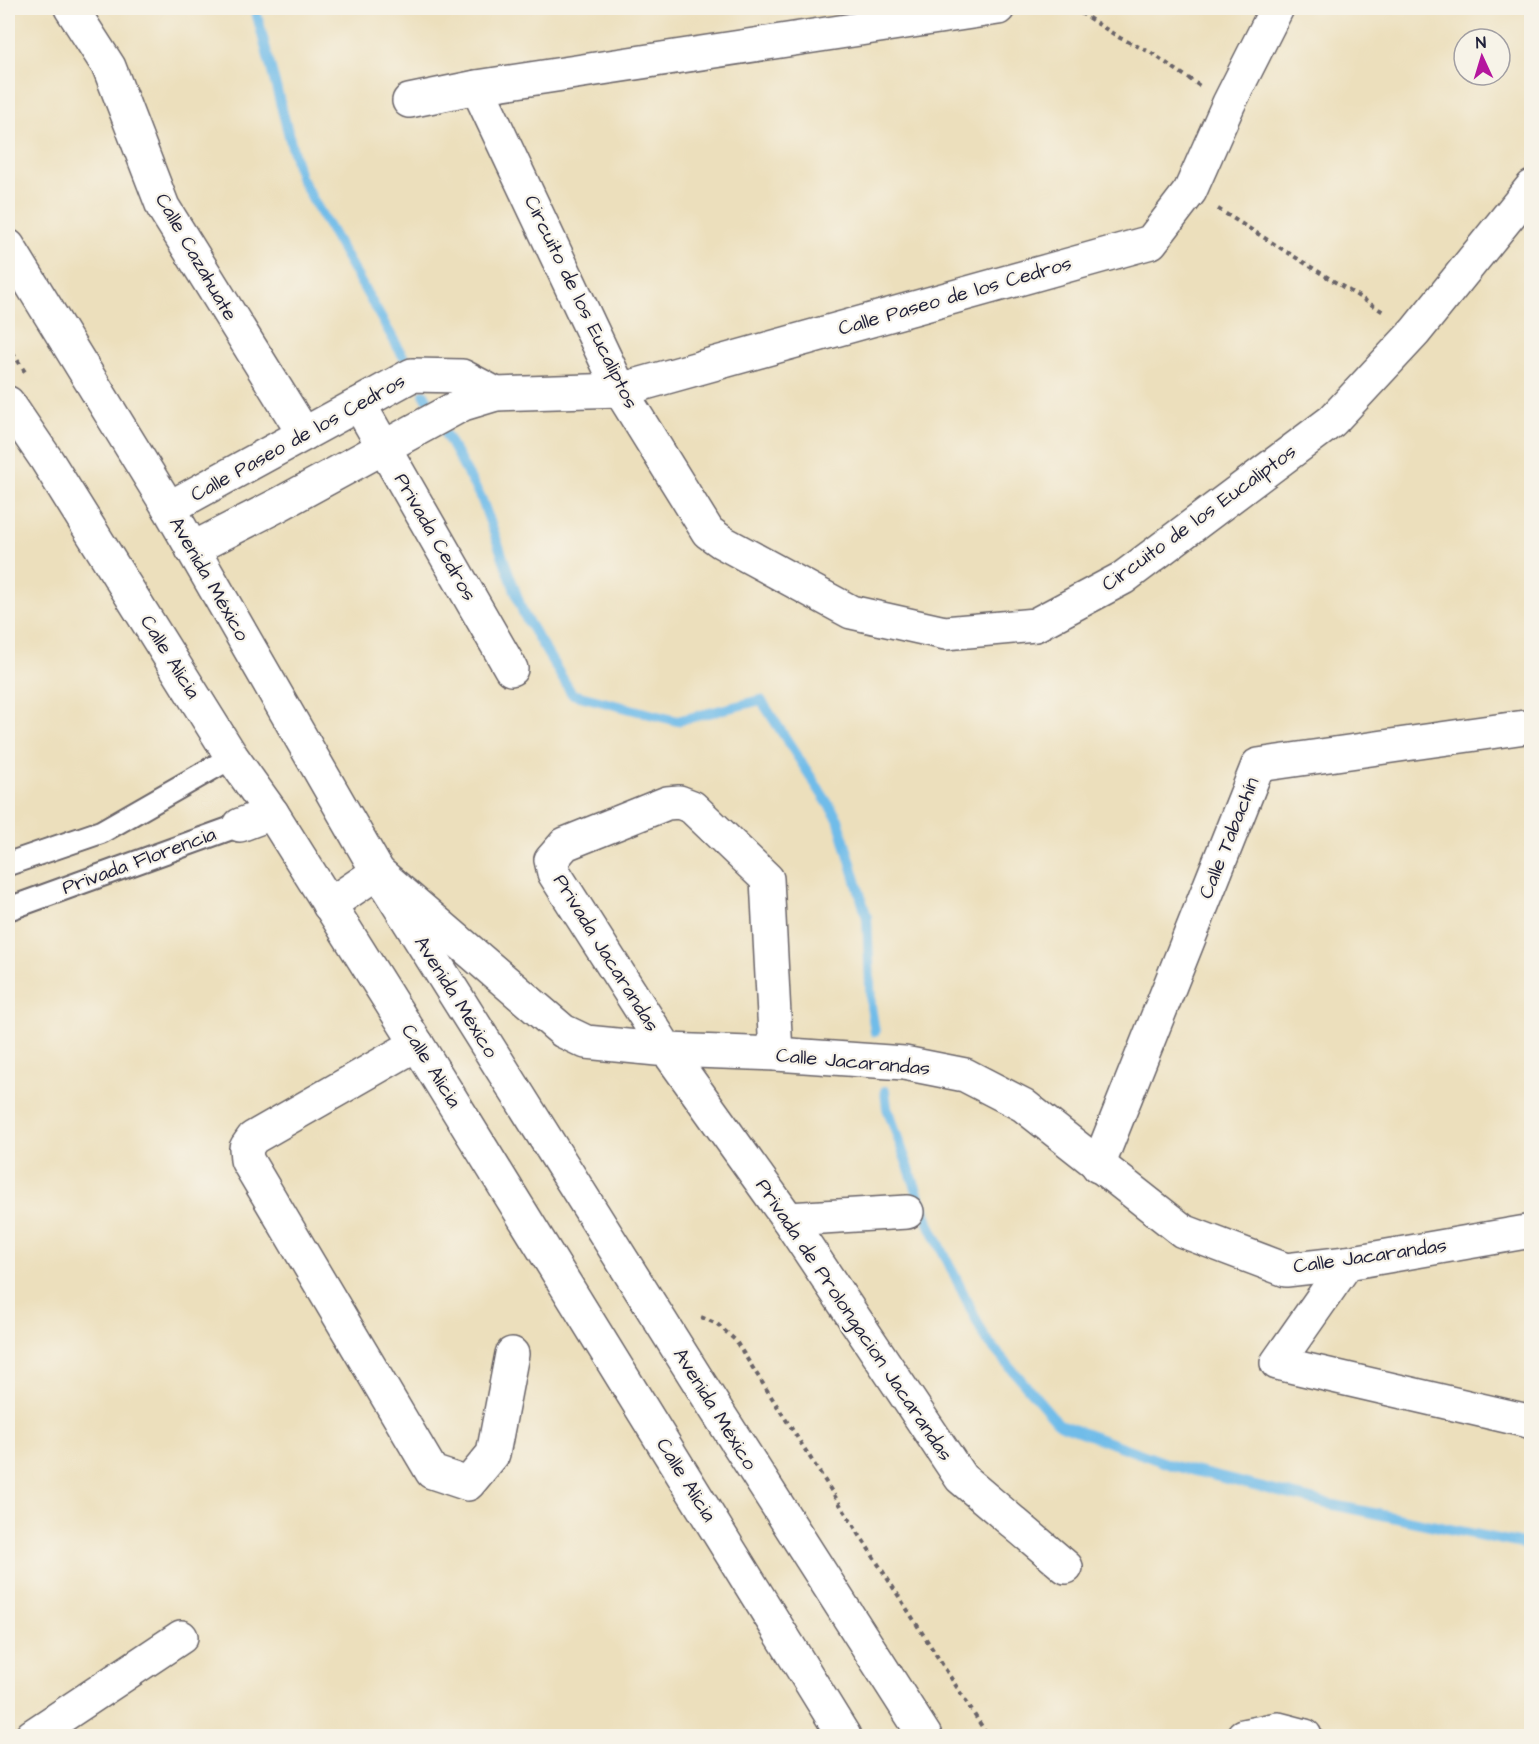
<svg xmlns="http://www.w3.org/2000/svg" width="1539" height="1744" viewBox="0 0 1539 1744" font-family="'Architects Daughter',sans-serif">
<rect width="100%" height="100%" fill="#f7f3e8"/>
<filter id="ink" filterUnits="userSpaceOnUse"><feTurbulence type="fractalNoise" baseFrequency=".0167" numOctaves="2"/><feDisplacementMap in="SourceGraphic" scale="12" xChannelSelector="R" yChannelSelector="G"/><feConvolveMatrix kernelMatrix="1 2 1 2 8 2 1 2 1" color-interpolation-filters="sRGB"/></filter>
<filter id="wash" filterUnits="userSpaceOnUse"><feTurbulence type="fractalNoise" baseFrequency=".008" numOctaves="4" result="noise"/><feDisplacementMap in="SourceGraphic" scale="24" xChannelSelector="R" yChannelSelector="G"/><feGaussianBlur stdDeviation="1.35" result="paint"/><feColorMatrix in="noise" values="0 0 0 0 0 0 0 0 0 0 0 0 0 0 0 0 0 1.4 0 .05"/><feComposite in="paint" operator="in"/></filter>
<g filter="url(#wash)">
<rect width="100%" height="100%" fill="#ecdfbc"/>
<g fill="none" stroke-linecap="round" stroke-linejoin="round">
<!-- stream -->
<g stroke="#70bce9" stroke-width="10">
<polyline points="255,8 300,177 403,356"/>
<polyline points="424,394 427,399"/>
<polyline points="446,435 482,500 524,615 572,694 677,721 761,700 838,819 867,918 871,1006 875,1032"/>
<polyline points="885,1091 887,1108 928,1221 985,1338 1059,1424 1174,1466 1324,1503 1532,1546"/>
</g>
</g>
</g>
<g filter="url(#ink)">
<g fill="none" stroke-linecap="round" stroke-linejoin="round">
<!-- service casing -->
<g stroke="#696468" stroke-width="26">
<g id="service">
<polyline points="8,864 101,832 232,757"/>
<polyline points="8,909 240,825"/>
</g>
</g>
<!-- minor casing -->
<g stroke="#696468" stroke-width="36">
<g id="minor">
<polyline points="71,8 109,67 163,207 304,434"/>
<polyline points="477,87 620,390 708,532 722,542 851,612 945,633 1035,625 1123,578 1332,421 1415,332 1532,187"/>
<polyline points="409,101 477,87 998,8"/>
<polyline points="8,403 46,459 232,757 272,813 417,1044 844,1736"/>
<polyline points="359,404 511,669"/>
<polyline points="169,508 412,375 462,376 496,394"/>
<polyline points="192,549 280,504 463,404 496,394 620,390 1151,242 1190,191 1229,103 1277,8"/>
<polyline points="240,825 272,813"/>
<polyline points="329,905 378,872 563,1031 586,1042 667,1050 776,1054 904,1063 965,1075 1023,1105 1183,1231 1286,1270 1347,1263 1532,1231"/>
<polyline points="417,1044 253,1138 246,1148 247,1160 432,1472 468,1484 493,1454 512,1354"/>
<polyline points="776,1054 767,879 692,807 679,802 667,803 565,844 551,860 554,873 667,1050 788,1219 961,1478 1066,1567"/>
<polyline points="1098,1166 1258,765 1532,726"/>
<polyline points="788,1219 907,1212"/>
<polyline points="1347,1263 1277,1363 1532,1422"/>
<polyline points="32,1736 181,1637"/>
<polyline points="1243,1736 1278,1729 1305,1736"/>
</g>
</g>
<!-- tertiary casing -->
<g stroke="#696468" stroke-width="36">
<polyline id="tertiary" points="8,246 169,508 378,872 717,1411 925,1736"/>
</g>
<!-- path -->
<g stroke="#696468" stroke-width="4" stroke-dasharray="4.5 4.5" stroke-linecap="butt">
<polyline points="1073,8 1120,38 1150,52 1200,86"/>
<polyline points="1218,209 1385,313"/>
<polyline points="8,345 25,372"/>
<polyline points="701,1317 717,1324 735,1340 988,1736"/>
</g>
<!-- service -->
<use href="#service" stroke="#fff" stroke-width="22"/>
<!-- minor -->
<use href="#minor" stroke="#fff" stroke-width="33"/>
<!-- tertiary -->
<use href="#tertiary" stroke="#fff" stroke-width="33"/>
</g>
</g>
<g text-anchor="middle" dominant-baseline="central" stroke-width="4.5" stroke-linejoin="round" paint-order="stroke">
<!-- street labels -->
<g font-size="20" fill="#22223b" stroke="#f7f3e8">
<text transform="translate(196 257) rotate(60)">Calle Cazahuate</text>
<text transform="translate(955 296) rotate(-16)">Calle Paseo de los Cedros</text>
<text transform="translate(581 302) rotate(64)">Circuito de los Eucaliptos</text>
<text transform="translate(298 438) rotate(-29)">Calle Paseo de los Cedros</text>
<text transform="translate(1199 518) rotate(-36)">Circuito de los Eucaliptos</text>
<text transform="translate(435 537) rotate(60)">Privada Cedros</text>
<text transform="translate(209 579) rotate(60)">Avenida México</text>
<text transform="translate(170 657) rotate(58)">Calle Alicia</text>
<text transform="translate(1229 838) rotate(-68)">Calle Tabachín</text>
<text transform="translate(139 861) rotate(-20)">Privada Florencia</text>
<text transform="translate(606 953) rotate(58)">Privada Jacarandas</text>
<text transform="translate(456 997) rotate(58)">Avenida México</text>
<text transform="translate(853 1062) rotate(5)">Calle Jacarandas</text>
<text transform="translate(431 1066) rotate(58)">Calle Alicia</text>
<text transform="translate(1370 1256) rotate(-8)">Calle Jacarandas</text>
<text transform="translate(854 1320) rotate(56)">Privada de Prolongacion Jacarandas</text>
<text transform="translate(715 1409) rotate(58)">Avenida México</text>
<text transform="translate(686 1480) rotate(58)">Calle Alicia</text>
</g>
</g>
<!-- margin -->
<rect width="1539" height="1744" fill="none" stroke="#f7f3e8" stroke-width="30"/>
<!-- north arrow -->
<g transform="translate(1482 57) rotate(356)"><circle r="28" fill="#f7f3e8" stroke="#a29fa3" stroke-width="1.5"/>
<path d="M0-4.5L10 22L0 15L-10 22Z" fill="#b5179e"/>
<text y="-9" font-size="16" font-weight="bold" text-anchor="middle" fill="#22223b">N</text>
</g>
</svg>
